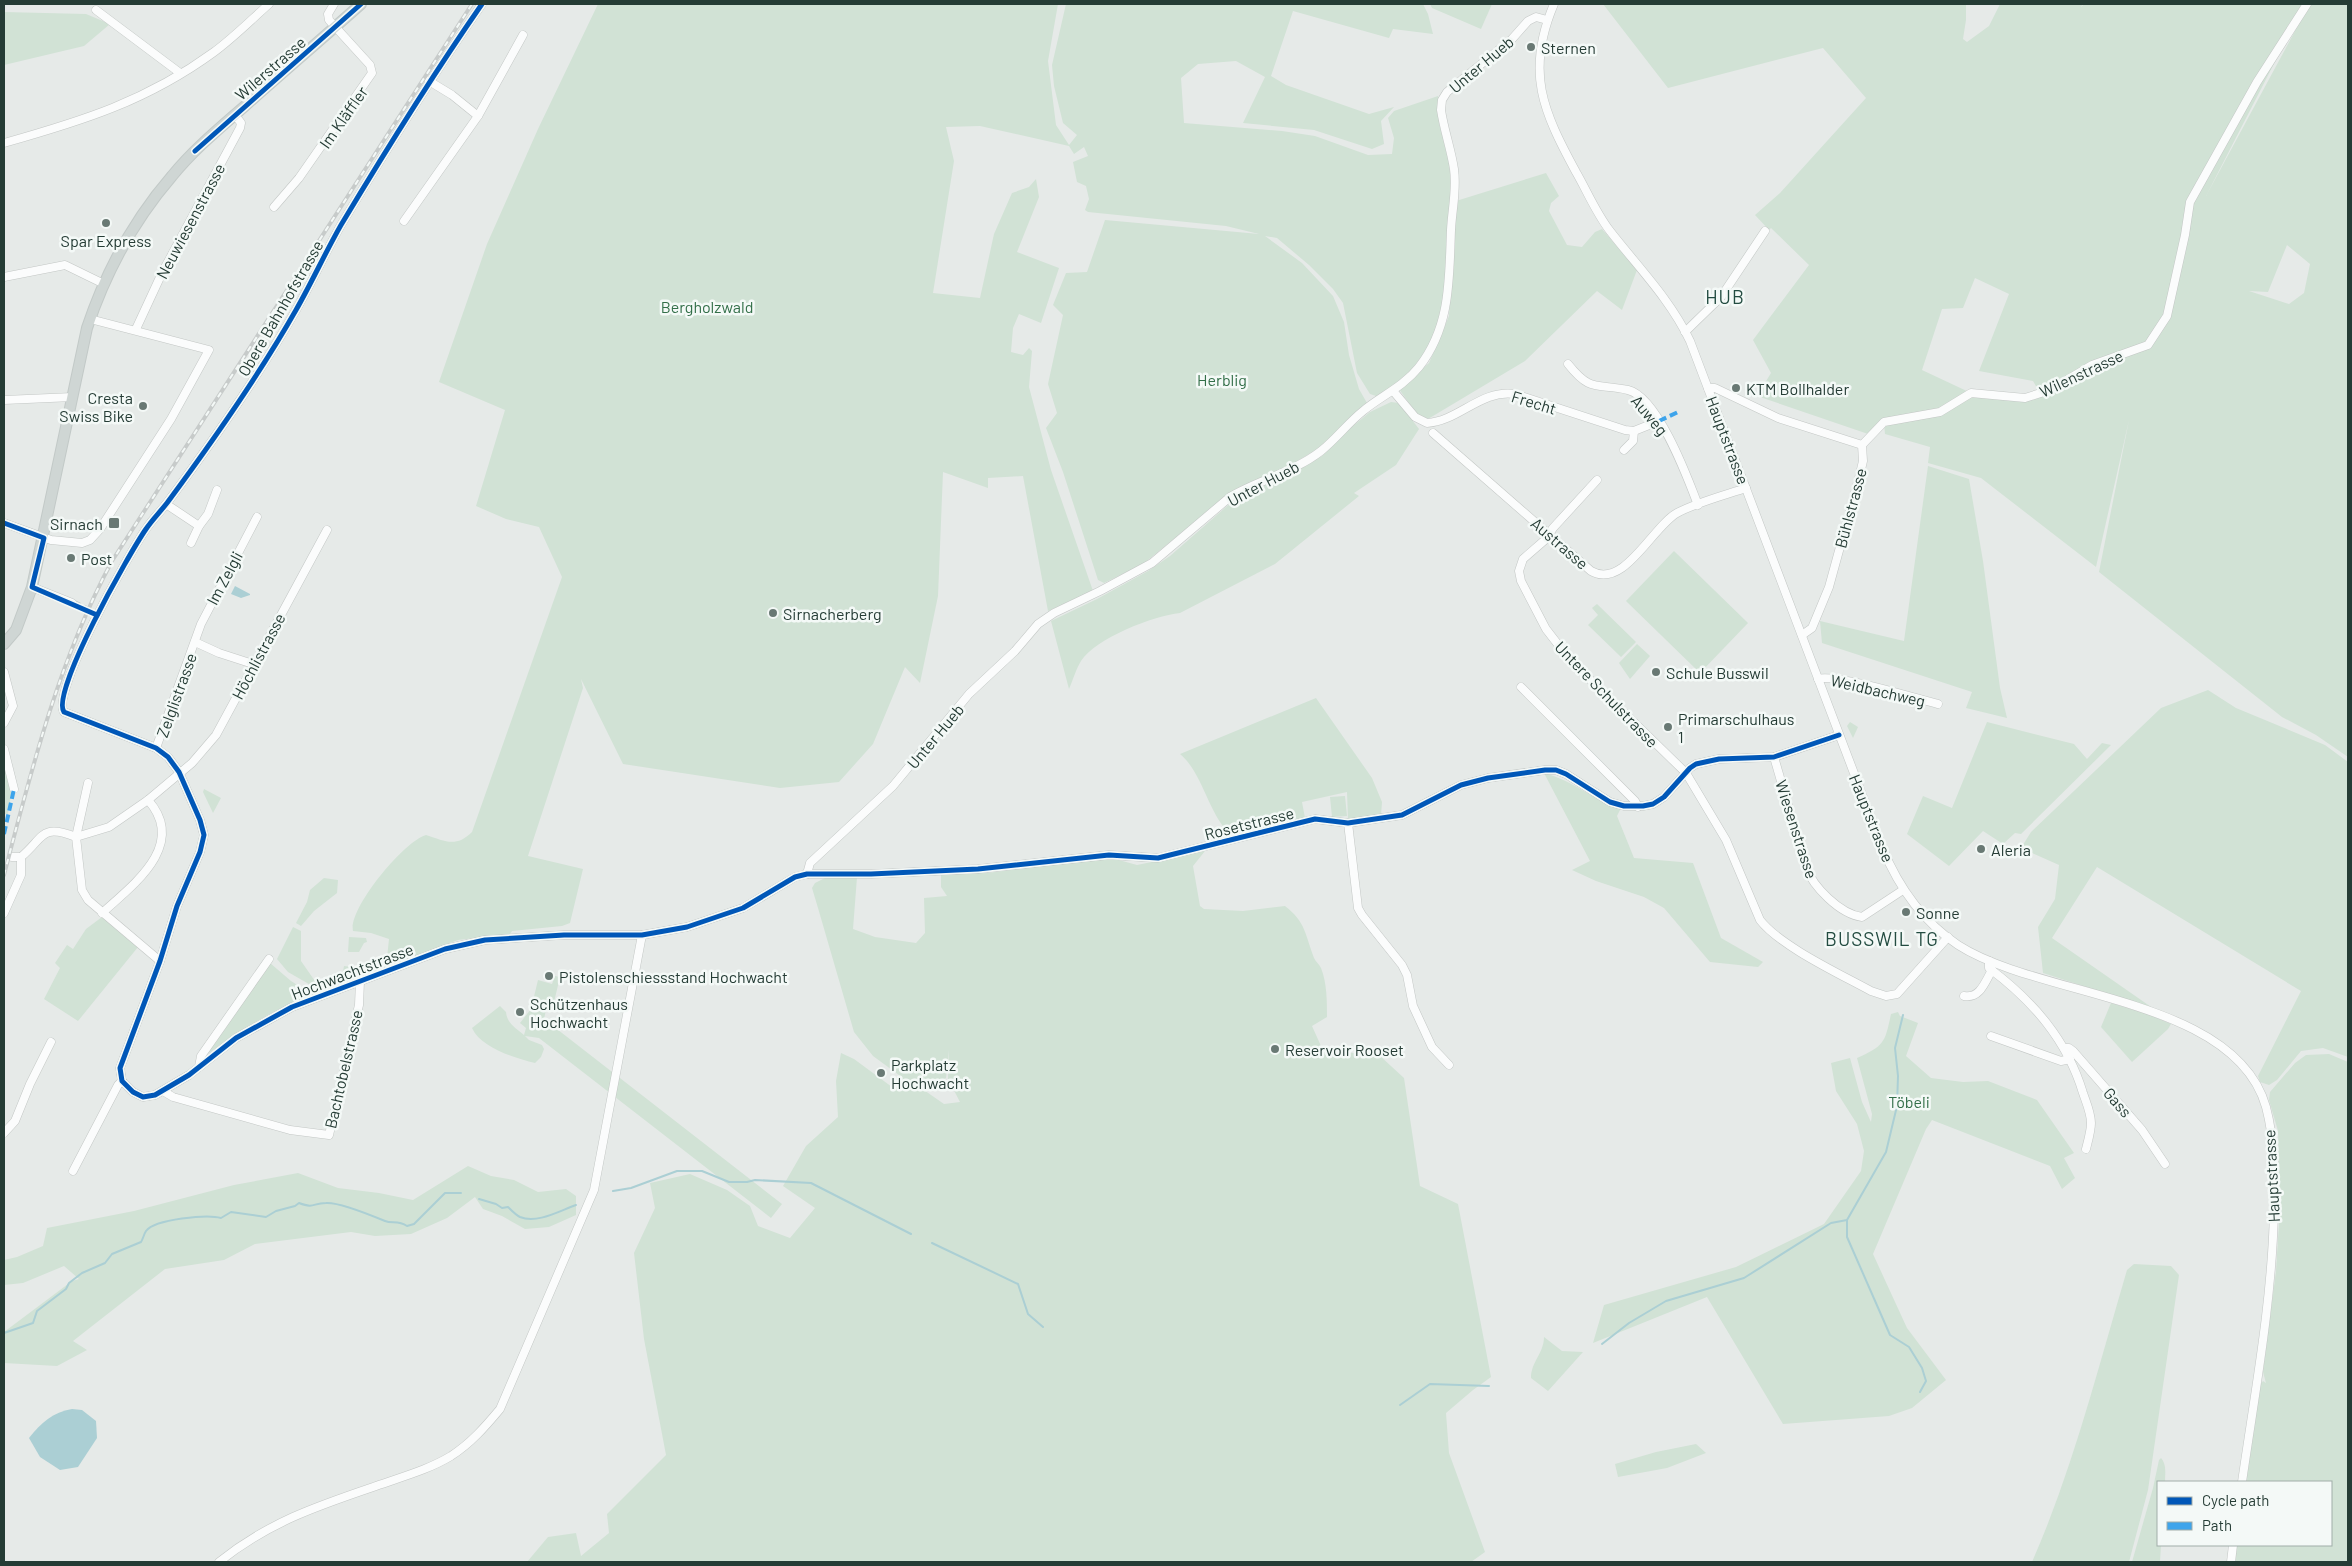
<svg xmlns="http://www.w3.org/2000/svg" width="2352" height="1566" viewBox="0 0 2352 1566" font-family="Barlow,sans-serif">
<rect width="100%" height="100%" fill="#e6eae8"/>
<!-- green -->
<g fill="#d1e2d5" fill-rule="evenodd">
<path d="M598 4H1058L1048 61 1056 125 1069 145 1077 135 1063 123 1054 86 1052 65 1066 4H1423L1428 14 1433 34 1393 29 1389 38 1293 11 1271 76 1286 85 1369 114 1394 107 1381 121 1384 144 1372 149 1314 130 1243 123 1265 77 1236 61 1198 64 1181 78 1184 123 1282 131 1315 136 1368 155 1392 154 1394 138 1388 118 1394 111 1438 96 1439 124 1448 155 1452 189 1442 317 1433 342 1401 383 1379 397 1370 394 1357 373 1343 303 1333 289 1309 265 1277 238 1265 236 1302 263 1333 296 1344 322 1349 355 1359 389 1367 403 1321 447 1197 520 1143 564 1104 583 1098 580 1063 472 1046 428 1057 413 1048 384 1063 315 1053 305 1066 273 1087 272 1105 220 1259 234 1226 226 1088 212 1085 210 1089 199 1086 186 1077 182 1073 162 1088 156 1084 147 1074 154 1069 146 980 126 946 127 954 161 933 293 980 298 994 234 1012 193 1029 187 1036 179 1039 197 1017 252 1059 268 1041 323 1019 314 1013 328 1011 352 1023 355 1029 348 1032 351 1029 387 1051 470 1093 591 1048 611 1023 476 988 478V488L943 472 938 596 920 683 905 667 873 744 839 782 780 788 623 764 581 679 583 688 528 856 583 869 570 923 562 926 512 931 510 934 458 940 398 962 387 958 389 939 371 933 353 931C348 909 404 841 426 835 445 841 456 848 472 832L562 577 539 527 506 519 476 506 505 410 439 382 487 244 538 129Z"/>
<polygon points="1430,4 1492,4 1481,29 1432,8"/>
<path d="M1603 4H1966V20L1963 39 1967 42 1989 26 2000 4H2083L2081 7 2084 4H2348V757L2316 735 2282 717 2099 572 2129 420 2096 567 1981 478 1928 463 1930 447 1885 434 1884 423 1871 435 1757 396 1771 373 1753 340 1809 265 1771 228 1769 230 1755 215 1780 193 1866 98 1823 48 1668 88ZM2300 15 2295 31 2206 196 2299 15ZM2287 245 2310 264 2304 293 2289 304 2249 291 2268 292ZM1975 278 2009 294 1979 371 2033 381 2040 393 1999 396 1971 393 1922 370 1942 309 1963 308Z"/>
<polygon points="4,12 86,14 110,24 84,46 4,65"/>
<polygon points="1546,173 1559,196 1551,203 1549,211 1567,245 1582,247 1595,232 1602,229 1637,270 1622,310 1597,291 1525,361 1428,419 1418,416 1399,389 1429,363 1449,316 1456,201"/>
<path d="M1391 402 1399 403 1419 429 1396 465 1354 493 1359 496 1275 564 1180 613C1153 616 1096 638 1081 661 1076 669 1073 680 1069 689L1051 621 1097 599 1148 571 1170 556 1234 500 1322 456 1347 431 1370 412Z"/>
<polygon points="1928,466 1969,479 1983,561 2000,688 2007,718 1966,708 1972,692 1822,643 1820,621 1904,641"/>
<polygon points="1674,551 1748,623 1700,673 1626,601"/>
<polygon points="1597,604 1636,642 1621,657 1588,625 1598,615 1592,608"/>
<polygon points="1637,644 1650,656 1630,679 1619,663"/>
<polygon points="2208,690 2236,708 2325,745 2348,762 2348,1057 2323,1048 2301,1051 2277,1080 2269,1085 2260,1082 2258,1076 2301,991 2097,867 2052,938 2154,1009 2043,973 2038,927 2055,899 2059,865 2021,848 2031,832 2161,708"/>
<path d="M1316 698 1372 778 1382 802 1381 815 1348 819 1347 792 1302 802 1305 818 1233 837C1208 816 1204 774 1180 754Z"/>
<polygon points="1850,722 1858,727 1853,738 1847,726"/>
<polygon points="1987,722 2074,744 2087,759 2102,743 2111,745 2021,834 2015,833 2003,844 1983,831 1949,866 1907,834 1923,796 1952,808"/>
<polygon points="4,770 7,770 12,788 8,814 4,814"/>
<path d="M1544 773C1572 780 1593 800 1621 808L1617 816 1634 858 1693 863 1721 938 1763 962 1758 967 1710 962 1664 908 1644 897 1596 881 1572 870 1590 861Z"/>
<polygon points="204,789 221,798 213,813 203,792"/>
<polygon points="1345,796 1347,816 1332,817 1330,797"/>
<path d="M1205 851 1193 866 1200 906 1204 909 1243 911 1285 906C1306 922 1305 935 1314 958 1316 962 1319 964 1321 968 1327 983 1327 1001 1327 1017L1312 1026 1325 1055 1341 1052 1379 1055 1404 1078 1420 1186 1458 1204 1491 1377 1473 1390 1446 1413 1449 1453 1485 1552 1471 1562H527L548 1537 576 1533 581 1556 609 1533 607 1514 666 1455 644 1339 634 1253 655 1208 650 1183 690 1174 727 1190 750 1206 758 1226 790 1238 815 1208 783 1186 806 1146 838 1117 836 1081 841 1053 854 1059 892 1087 903 1078 873 1056 854 1032 818 908 812 888 815 883 831 875 857 877 853 929 875 937 916 943 925 933 924 898 947 896 941 887V872L987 873 1096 859H1115L1137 865ZM949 1050 948 1079 960 1102 944 1104 921 1088 929 1089 946 1078Z"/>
<polygon points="324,878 338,880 337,893 314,911 301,926 296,923 307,902 310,890"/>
<polygon points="102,917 138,947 78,1021 44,999 60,968 55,963 67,945 73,949 86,929"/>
<polygon points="293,927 301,931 301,961 317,984 314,987 288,972 277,959"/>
<polygon points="349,937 366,938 367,942 364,943 359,952 348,952"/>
<path d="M270 963 291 981 313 995C274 1008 240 1031 206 1055L205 1053Z"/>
<polygon points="344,966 373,970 341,983"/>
<path d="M555 976 560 977 554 1002 548 1001 544 1019 782 1204 771 1218 539 1038 525 1036 529 1040 542 1045 544 1049 541 1057 535 1063C515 1058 481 1048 472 1028L500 1006 506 1012C507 1024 517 1029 524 1035L526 1028 520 1023 531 1009 538 980 552 984Z"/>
<polygon points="2111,1003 2150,1015 2171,1024 2168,1029 2132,1062 2101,1027"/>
<path d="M1898 1012 1900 1016 1918 1023 1906 1056 1931 1078 1963 1082 1988 1081 2037 1100 2074 1153 2064 1158 2075 1178 2062 1189 2050 1166 1932 1120 1926 1129 1873 1254 1907 1328 1946 1380 1912 1408 1889 1416 1783 1424 1707 1297 1593 1343 1604 1305 1736 1267 1824 1224 1861 1171 1864 1151 1857 1124 1836 1091 1831 1063 1850 1058 1862 1102 1871 1122 1872 1114 1857 1058C1884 1046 1885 1043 1891 1014Z"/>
<polygon points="2329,1054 2348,1062 2348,1562 2234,1562 2236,1545 2331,1545 2331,1482 2245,1482 2260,1385 2263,1381 2266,1383 2263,1372 2276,1271 2280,1206 2278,1131 2269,1100 2270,1092 2295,1063 2306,1055"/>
<polygon points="468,1166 491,1176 514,1180 538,1192 566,1189 576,1196 576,1215 549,1227 525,1229 502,1216 483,1209 475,1197 447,1218 411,1234 375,1236 351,1232 255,1244 224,1260 165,1269 73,1341 87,1350 57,1366 4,1363 4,1332 72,1281 79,1279 64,1266 23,1283 4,1285 4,1260 17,1257 43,1246 47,1228 134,1211 234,1185 298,1173 338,1188 379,1193 413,1200"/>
<path d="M2134 1264 2171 1266 2179 1275 2148 1490 2129 1562H2032C2073 1469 2098 1368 2127 1270Z"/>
<path d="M1544 1337 1562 1351 1583 1352 1548 1391 1531 1378C1531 1362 1544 1353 1544 1337Z"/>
<polygon points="1696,1444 1706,1453 1667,1468 1618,1477 1615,1464 1656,1452"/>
<path d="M2161 1458C2167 1465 2165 1474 2165 1482H2158V1545H2161L2160 1562H2132L2153 1488 2159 1460Z"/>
</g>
<!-- water -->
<g fill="#abcfd4">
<polygon points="235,586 250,594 250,595 241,598 231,594"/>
<path d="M72 1409 82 1410 96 1421 97 1438 78 1467 60 1470 40 1457 29 1438C41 1423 53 1412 72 1409Z"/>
</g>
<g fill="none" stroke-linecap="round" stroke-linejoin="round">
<!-- stream -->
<g stroke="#abcfd4" stroke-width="2">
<polyline points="613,1191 631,1188 677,1171 702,1171 729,1182 747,1182 755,1180 811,1183 911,1234"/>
<path d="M479 1199 496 1204 502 1208 508 1207C511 1210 516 1215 520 1217 537 1224 559 1211 576 1205"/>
<polyline points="1847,1220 1847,1237 1890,1335 1909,1347 1922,1368 1926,1381 1920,1392"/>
<polyline points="932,1243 1018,1284 1028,1314 1043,1327"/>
<path d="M4 1333 33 1323 37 1311 66 1289 69 1283 82 1273 105 1263 112 1254 141 1242C143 1239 144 1234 146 1231 155 1219 208 1214 221 1218L231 1212 266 1217 276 1211 295 1206 299 1203C315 1209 312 1203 326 1203 338 1202 373 1216 385 1221 392 1224 398 1220 407 1226L414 1224 445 1193H461"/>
<polyline points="1602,1344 1629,1323 1666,1301 1744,1278 1831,1223 1847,1220 1886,1152 1897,1106 1898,1076 1895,1048 1903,1015"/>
<polyline points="1400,1405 1430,1384 1489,1386"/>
</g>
<!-- minor-tunnel -->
<polyline stroke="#bfc7c4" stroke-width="8" stroke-dasharray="8 4" stroke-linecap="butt" points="72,603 92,613"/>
<!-- minor casing -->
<g stroke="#c3c7c5" stroke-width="9">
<g id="minor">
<path d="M482 4C432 76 386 150 341 225 325 253 312 282 296 310 258 377 213 441 167 503 160 512 152 520 146 529 130 552 50 693 64 712L156 748 168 757 179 772 200 820 204 835 200 852 177 906 160 961 120 1068 122 1081 133 1092 143 1097 155 1095 189 1075 236 1038 292 1007 445 949 485 940 564 935H642L687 927 743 908 795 877 807 874H871L978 869 1109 855 1158 858 1315 819 1348 823 1402 815 1461 785 1488 778 1545 770H1556L1566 774 1610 802 1624 806H1643L1653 804 1664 797 1690 768 1696 764 1719 759 1774 757 1839 735"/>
<path d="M1554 4C1525 72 1543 111 1576 172 1587 191 1596 213 1610 231 1638 267 1670 299 1690 341L1882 847C1898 886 1922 921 1958 945 2040 998 2235 997 2266 1107 2275 1141 2275 1177 2274 1211 2272 1302 2255 1392 2242 1482"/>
<polyline points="96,10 180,73"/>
<polyline points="429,81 452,95 478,116"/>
<path d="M4 143C82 121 147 101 214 52 233 38 251 20 269 4"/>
<polyline points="274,207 299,178 372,73 370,65 329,20 328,14 334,4"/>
<polyline points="404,221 478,116 523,35"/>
<polyline points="4,277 65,265 104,284"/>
<polyline points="136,329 162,273 240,128 241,123 235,115"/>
<polyline points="1685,332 1721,297 1765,231"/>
<path d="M1568 364C1591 393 1596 383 1628 390 1658 397 1688 479 1698 505"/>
<polyline points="1708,388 1715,388 1778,418 1862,445 1863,461 1859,478 1829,587 1812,628 1802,635"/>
<path d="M1394 392 1415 417 1427 423C1459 421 1481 389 1515 394L1625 430 1634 431 1659 421"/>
<polyline points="4,400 73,397"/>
<path d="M1433 433 1591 571C1624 590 1652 527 1677 513 1695 503 1725 495 1746 488"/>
<polyline points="1862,445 1884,422 1940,412 1971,393 2025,398 2050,390 2092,365 2148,345 2167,316 2185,235 2190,202 2257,82 2307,4"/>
<polyline points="1624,450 1633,441 1634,431"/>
<path d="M1597 480 1553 528 1546 539 1523 559 1519 571 1521 581 1546 629 1570 660 1686 773 1726 840 1760 920C1780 946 1840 974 1871 991L1886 996 1897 994 1948 937"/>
<polyline points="166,504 199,526 208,514 217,490"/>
<polyline points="4,523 51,540 82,543 90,540 100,529 171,419 209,350 90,319"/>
<polyline points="191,543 199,526"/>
<polyline points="32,587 72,603"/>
<polyline points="195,642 219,653 253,664"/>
<polyline points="4,672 13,706 4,723"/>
<path d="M1818 679C1834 673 1917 699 1938 704"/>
<polyline points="1521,687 1635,801 1638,807"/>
<polyline points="156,748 201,624 257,517"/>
<polyline points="4,749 14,789"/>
<path d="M1774 757 1806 867C1813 887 1840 914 1862 917L1903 890"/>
<polyline points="1348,823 1358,908 1362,915 1402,965 1407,975 1413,1006 1432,1047 1449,1065"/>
<polyline points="76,837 109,827 148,800 192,763 216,735 327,530"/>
<polyline points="76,837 88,783"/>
<path d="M12 857H21C44 838 40 823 76 837L82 890 88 900 160 961"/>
<path d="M807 874 810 863 893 786 969 694 1015 651 1038 624 1054 613 1100 591 1152 563 1230 497C1259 480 1294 472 1321 451 1336 439 1348 423 1363 411 1381 396 1403 387 1419 367 1451 326 1449 279 1451 230 1452 209 1457 190 1454 169 1451 149 1444 130 1441 110L1442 100 1447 92 1512 39 1528 21 1536 17 1547 20"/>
<polyline points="4,913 21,875 21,857"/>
<path d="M102 913C133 885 188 845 148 800"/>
<path d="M1989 961V968C2033 1001 2067 1040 2083 1093 2086 1102 2091 1113 2091 1123 2091 1131 2088 1141 2086 1149"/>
<path d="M1964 996C1980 999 1985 982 1992 970"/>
<polyline points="1991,1036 2061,1061 2070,1059"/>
<polyline points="2064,1048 2069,1048 2073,1051 2142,1130 2165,1164"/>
<polyline points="199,1067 201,1056 269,959"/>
<polyline points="163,1091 173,1097 290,1130 329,1135 359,1005 360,981"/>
<polyline points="4,1133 15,1121 30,1084 51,1042"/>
<polyline points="73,1171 118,1085 122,1081"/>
<path d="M219 1562C269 1522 317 1506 376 1486 401 1477 428 1470 451 1456 471 1443 485 1427 500 1409L594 1190 642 935"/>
<polyline points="2231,1562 2233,1545"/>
</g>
</g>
<!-- major casing -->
<g stroke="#c2c9c7" stroke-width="12">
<path id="major" d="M4 644 16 630 32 587 87 328C105 274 134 220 172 176 194 149 221 127 246 105 284 71 323 38 361 4"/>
</g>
<!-- minor -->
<use href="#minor" stroke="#fbfcfc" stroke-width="8"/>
<!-- major -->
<use href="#major" stroke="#cfd6d4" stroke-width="10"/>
<!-- rail casing -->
<g stroke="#c7cbca" stroke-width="4">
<path id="rail" d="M4 875C32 767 59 660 112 561L472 4"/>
</g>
<!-- rail -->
<use href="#rail" stroke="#f4f9f7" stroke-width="2" stroke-dasharray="5.5" stroke-linecap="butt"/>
<!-- quiet -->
<g stroke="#3ea4eb" stroke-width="4" stroke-dasharray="8 4" stroke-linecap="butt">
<polyline points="1659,421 1678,412"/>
<polyline points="4,834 14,789"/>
</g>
<!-- cycleway casing -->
<g stroke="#f4f9f7" stroke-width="8">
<g id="cycleway">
<path d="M482 4C432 76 386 150 341 225 325 253 312 282 296 310 258 377 213 441 167 503 160 512 152 520 146 529 130 552 50 693 64 712L156 748 168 757 179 772 200 820 204 835 200 852 177 906 160 961 120 1068 122 1081 133 1092 143 1097 155 1095 189 1075 236 1038 292 1007 445 949 485 940 564 935H642L687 927 743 908 795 877 807 874H871L978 869 1109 855 1158 858 1315 819 1348 823 1402 815 1461 785 1488 778 1545 770H1556L1566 774 1610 802 1624 806H1643L1653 804 1664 797 1690 768 1696 764 1719 759 1774 757 1839 735"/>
<polyline points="195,151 361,4"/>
<polyline points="4,523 44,538 32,587 97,615"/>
</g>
</g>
<!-- cycleway -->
<use href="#cycleway" stroke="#0057b8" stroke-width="5"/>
</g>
<!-- markers -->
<g fill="#697974" stroke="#f4f9f7" stroke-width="2">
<circle cx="1531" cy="47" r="5"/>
<circle cx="106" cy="223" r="5"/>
<circle cx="1736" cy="388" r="5"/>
<circle cx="143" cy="406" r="5"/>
<rect x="108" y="517" width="12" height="12" rx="2.5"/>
<circle cx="71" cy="558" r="5"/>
<circle cx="773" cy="613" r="5"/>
<circle cx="1656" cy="672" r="5"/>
<circle cx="1668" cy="727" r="5"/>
<circle cx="1981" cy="849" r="5"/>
<circle cx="1906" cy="912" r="5"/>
<circle cx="549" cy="976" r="5"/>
<circle cx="520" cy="1012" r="5"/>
<circle cx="1275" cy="1049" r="5"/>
<circle cx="881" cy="1073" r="5"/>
</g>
<g text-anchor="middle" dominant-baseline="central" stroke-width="5" stroke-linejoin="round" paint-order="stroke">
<!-- poi labels -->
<g font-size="16" fill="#253c35" stroke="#f4f9f7" text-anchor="start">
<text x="1541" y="47">Sternen</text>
<text x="106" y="240" text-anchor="middle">Spar Express</text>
<text x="1746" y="388">KTM Bollhalder</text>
<text x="133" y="397" text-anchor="end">Cresta<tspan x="133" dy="18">Swiss Bike</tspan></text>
<text x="103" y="523" text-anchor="end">Sirnach</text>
<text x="81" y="558">Post</text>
<text x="783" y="613">Sirnacherberg</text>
<text x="1666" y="672">Schule Busswil</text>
<text x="1678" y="718">Primarschulhaus<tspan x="1678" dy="18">1</tspan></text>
<text x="1991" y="849">Aleria</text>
<text x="1916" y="912">Sonne</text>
<text x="559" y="976">Pistolenschiessstand Hochwacht</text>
<text x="530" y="1003">Schützenhaus<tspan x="530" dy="18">Hochwacht</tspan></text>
<text x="1285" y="1049">Reservoir Rooset</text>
<text x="891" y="1064">Parkplatz<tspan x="891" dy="18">Hochwacht</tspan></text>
</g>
<!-- street labels -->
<g font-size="16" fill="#253c35" stroke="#f4f9f7">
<text transform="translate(1481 64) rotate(-40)">Unter Hueb</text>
<text transform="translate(270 68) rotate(-41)">Wilerstrasse</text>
<text transform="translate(343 117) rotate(-55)">Im Kläffler</text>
<text transform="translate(190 221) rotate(-62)">Neuwiesenstrasse</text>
<text transform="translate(280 308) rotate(-60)">Obere Bahnhofstrasse</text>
<text transform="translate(2081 373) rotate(-25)">Wilenstrasse</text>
<text transform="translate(1534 402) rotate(17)">Frecht</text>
<text transform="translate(1650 415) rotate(50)">Auweg</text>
<text transform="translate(1728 440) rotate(69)">Hauptstrasse</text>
<text transform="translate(1263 483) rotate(-28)">Unter Hueb</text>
<text transform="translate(1850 508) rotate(-75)">Bühlstrasse</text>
<text transform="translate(1560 543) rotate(41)">Austrasse</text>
<text transform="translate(224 578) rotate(-62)">Im Zelgli</text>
<text transform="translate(258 656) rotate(-62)">Höchlistrasse</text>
<text transform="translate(1878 690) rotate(13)">Weidbachweg</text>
<text transform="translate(1607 694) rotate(46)">Untere Schulstrasse</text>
<text transform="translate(176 695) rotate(-70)">Zelglistrasse</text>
<text transform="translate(935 736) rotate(-50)">Unter Hueb</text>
<text transform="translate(1872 818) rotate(68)">Hauptstrasse</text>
<text transform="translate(1249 823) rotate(-14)">Rosetstrasse</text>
<text transform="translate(1797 829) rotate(72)">Wiesenstrasse</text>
<text transform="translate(352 971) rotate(-21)">Hochwachtstrasse</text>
<text transform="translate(343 1069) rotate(-77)">Bachtobelstrasse</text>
<text transform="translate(2118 1102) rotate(49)">Gass</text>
<text transform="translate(2271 1176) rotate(-93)">Hauptstrasse</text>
</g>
<!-- park labels -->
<g font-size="16" fill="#336f49" stroke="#f4f9f7">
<text x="707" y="306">Bergholzwald</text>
<text x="1222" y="379">Herblig</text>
<text x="1909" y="1101">Töbeli</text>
</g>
<!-- quarter labels -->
<g font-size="19" letter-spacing="1" fill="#234c41" stroke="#f4f9f7">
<text x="1725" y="296">HUB</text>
<text x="1882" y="938">BUSSWIL TG</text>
</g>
</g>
<!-- border -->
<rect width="2352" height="1566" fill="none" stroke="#253c35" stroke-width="10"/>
<!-- legend -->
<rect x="2157" y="1481" width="175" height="65" fill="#f4f9f7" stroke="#a1ada9"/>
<rect x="2167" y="1497" width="25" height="8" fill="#0057b8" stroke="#a1ada9"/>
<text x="2202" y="1506" font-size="15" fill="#253c35">Cycle path</text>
<rect x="2167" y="1522" width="25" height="8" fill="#3ea4eb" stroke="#a1ada9"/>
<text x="2202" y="1531" font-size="15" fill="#253c35">Path</text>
</svg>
